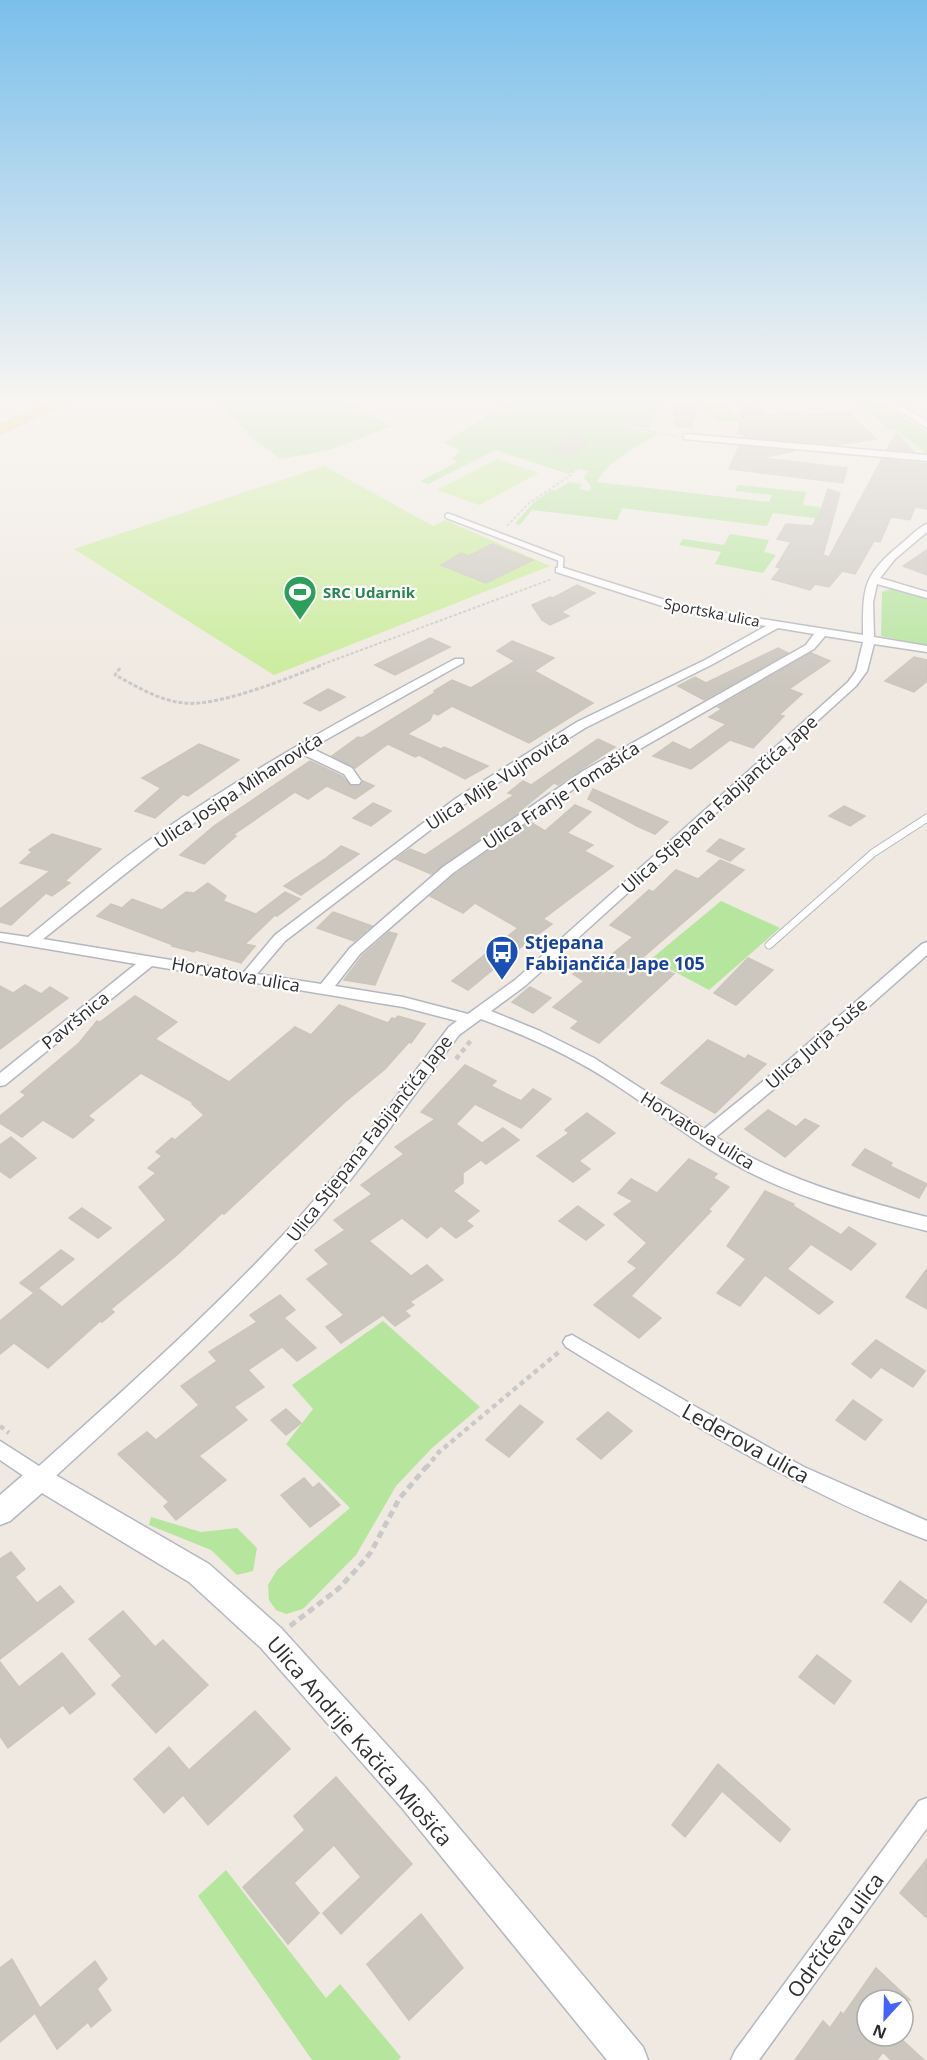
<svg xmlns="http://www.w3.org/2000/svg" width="927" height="2060" viewBox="0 0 927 2060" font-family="'Open Sans',sans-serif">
<rect width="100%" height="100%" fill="#efe9e1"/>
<!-- green -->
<g fill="#b6e59e">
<polygon points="218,400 342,400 392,426 330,450 281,459 253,439"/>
<path d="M513 400H660L649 428 623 425 622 428 657 434C636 448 609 459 597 482L769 502 772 495 735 491 738 485 806 492 803 505 820 507V510L833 512 831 520 773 513 767 526 622 508 617 520 532 510 520 525 515 524 533 503 551 490 555 491 569 482 582 484 579 489 590 491 591 486 584 478 588 471 579 469 568 474 496 450 428 484 420 481 458 462 452 458 459 452 458 449 443 443Z"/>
<polygon points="849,400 876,400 927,432 927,454 895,429 890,430 855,400"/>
<polygon points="723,404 742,421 720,423 702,407"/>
<polygon points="730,534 769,540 764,552 776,555 763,573 715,564 721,552 679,545 683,539 724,545"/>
<polygon points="891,589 927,599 927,646 881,636 882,592"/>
<polygon points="721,901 780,928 709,990 651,959"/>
<polygon points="383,1321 480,1407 432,1448 396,1486 356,1555 303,1609 286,1614 276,1610 269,1600 268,1585 277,1570 350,1508 286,1444 313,1409 292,1385"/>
<polygon points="151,1517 201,1532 237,1528 257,1548 253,1571 237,1575 211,1550 149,1525"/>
<polygon points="226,1870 326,1998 340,1984 401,2057 398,2060 312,2060 198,1896"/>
</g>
<!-- pitch -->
<g fill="#c9ec9a">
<polygon points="497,459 539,473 479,505 437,490"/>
<polygon points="324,466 433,526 445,520 550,566 274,675 74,549"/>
</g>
<!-- building -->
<g fill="#cbc7bf" stroke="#cbc5ba" stroke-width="1.5">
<polygon points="677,400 696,400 696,415 692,428 674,426 674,402 678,402"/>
<polygon points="744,400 766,416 796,412 801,416 849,412 876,439 836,445 744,437 745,434 738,434"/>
<polygon points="896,433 914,452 887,449"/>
<polygon points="568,437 588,440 575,455 555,451"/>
<polygon points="739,446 794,451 762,458 847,468 843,483 729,469"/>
<polygon points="882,459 927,464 927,509 915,507 910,520 891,517 880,542 874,541 855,574 842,571 829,587 815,584 810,590 772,579 781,568 776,567 791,542 777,539 786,524 813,526 816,518 818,519 828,489 840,493 823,555 829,557"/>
<polygon points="492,544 533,560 486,583 441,565 461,553 469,556"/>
<polygon points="927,550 927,575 903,566"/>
<polygon points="577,585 595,593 561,612 569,616 550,625 542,620 532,605 550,597 553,598"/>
<polygon points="430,638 450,647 395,675 375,665"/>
<polygon points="512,641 554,658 534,671 593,703 529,743 452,706 438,715 433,713 430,720 407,734 441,749 444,747 488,766 465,779 419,755 415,757 388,744 355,768 332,756 358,737 362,738 436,692 434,691 452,680 471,688 515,661 497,651"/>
<polygon points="778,648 788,653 704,700 678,686 695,677 706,683"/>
<polygon points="811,653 830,661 789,689 802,694 779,715 784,716 753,748 730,740 691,769 653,756 673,742 690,750 726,724 709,717 722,709 718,707"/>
<polygon points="914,657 927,660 927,681 914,692 885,681"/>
<polygon points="328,689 345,697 320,711 304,703"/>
<polygon points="598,739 615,747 558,785 554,783 515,815 431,874 396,859 410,849 425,855 514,795 508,793 523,781 531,785"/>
<polygon points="199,744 239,760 188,796 183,794 155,818 135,811 161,788 142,778"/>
<polygon points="310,761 342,776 351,786 359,786 363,781 374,786 355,799 327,786 308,799 295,792 233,835 236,836 204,864 180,855 214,826"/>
<polygon points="593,789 668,822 655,834 637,826 588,799"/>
<polygon points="373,803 391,811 371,826 353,818"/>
<polygon points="575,805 591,812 567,833 593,845 584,851 613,866 543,919 552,924 513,953 468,990 452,981 518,928 475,903 463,913 430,896 454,875 530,822 545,831"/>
<polygon points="844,806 865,816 850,826 829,816"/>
<polygon points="52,834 101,849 65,881 70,883 52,896 46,893 11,925 0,922 0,909 50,871 20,863 32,852 29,850"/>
<polygon points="720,839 744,849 730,861 707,851"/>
<polygon points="341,846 359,854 301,895 284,886 325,859"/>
<polygon points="720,860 744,870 642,958 674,974 599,1043 571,1028 579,1021 553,1007 584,981 573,974 593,960 600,964 633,937 610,925 649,890 653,892 676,870 698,879"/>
<polygon points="208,883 226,896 223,901 256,914 285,892 300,899 277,916 275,915 245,944 255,946 241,963 196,950 194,952 172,946 173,945 97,916 111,904 122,908 132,899 162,910 186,892 194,893"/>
<polygon points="333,912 372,926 354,941 317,928"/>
<polygon points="389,932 397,934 375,985 344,980 362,956"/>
<polygon points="748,958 773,970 736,1005 714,993"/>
<polygon points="25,985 41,994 50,987 68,998 0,1049 0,986 13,993"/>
<polygon points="530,987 551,998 533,1013 512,1002"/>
<polygon points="135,996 177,1022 155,1039 229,1082 295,1027 311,1035 339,1005 388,1023 392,1018 395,1019 398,1016 425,1024 411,1043 409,1042 385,1069 345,1102 224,1214 222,1213 177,1255 111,1309 114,1312 102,1322 100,1321 48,1368 14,1343 0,1354 0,1321 39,1289 62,1307 166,1220 139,1187 156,1173 148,1168 162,1156 156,1152 172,1138 175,1140 204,1115 192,1104 194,1103 141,1073 88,1116 94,1120 73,1138 43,1120 22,1137 0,1123 0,1116 26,1095 21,1092 79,1043 97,1021 100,1022"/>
<polygon points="708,1040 745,1059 748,1055 766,1064 715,1113 661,1083"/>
<polygon points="465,1065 496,1081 491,1086 521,1101 533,1089 551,1099 521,1128 475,1104 456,1124 482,1143 503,1128 519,1140 486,1164 481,1160 463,1173 463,1183 453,1191 479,1211 466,1221 473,1226 456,1238 441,1226 427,1238 402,1218 369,1241 411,1276 427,1265 443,1280 410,1302 414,1305 405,1311 410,1316 395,1326 383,1315 341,1343 326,1327 344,1315 307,1279 329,1264 315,1250 345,1230 334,1220 372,1194 361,1185 404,1154 395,1147 435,1119 421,1112"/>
<polygon points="768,1110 796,1127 805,1119 819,1126 785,1157 745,1129"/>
<polygon points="587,1113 615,1133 579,1161 590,1169 573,1182 537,1156 569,1133 565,1130"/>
<polygon points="11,1137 36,1158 10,1178 0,1171 0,1145"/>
<polygon points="865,1149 892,1163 890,1166 927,1184 919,1198 852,1165"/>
<polygon points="689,1159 717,1174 713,1178 729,1187 708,1210 711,1211 631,1296 661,1318 639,1338 594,1305 637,1268 628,1262 647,1243 614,1214 633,1201 618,1193 631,1179 657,1193"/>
<polygon points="765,1191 794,1204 793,1206 841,1235 849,1227 876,1244 851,1270 811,1244 787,1269 833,1302 819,1314 765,1275 740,1306 717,1293 746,1259 727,1246"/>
<polygon points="578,1206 604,1225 586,1240 559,1221"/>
<polygon points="82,1208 111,1228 98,1238 69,1218"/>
<polygon points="61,1250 74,1259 33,1292 20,1283"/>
<polygon points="927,1269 927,1309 906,1297"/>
<polygon points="280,1295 295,1310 284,1318 316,1348 297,1361 282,1347 248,1370 264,1387 234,1407 247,1420 199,1456 226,1480 176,1520 164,1506 169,1502 118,1454 147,1432 156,1440 199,1405 181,1386 217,1361 209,1352 257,1322 250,1315"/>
<polygon points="876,1340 925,1371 913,1387 881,1367 871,1378 852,1364"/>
<polygon points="853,1400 882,1420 865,1440 836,1420"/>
<polygon points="520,1405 543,1422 509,1457 486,1440"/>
<polygon points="286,1409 301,1423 286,1435 271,1420"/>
<polygon points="608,1412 632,1431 601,1459 577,1439"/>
<polygon points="304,1478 313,1488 319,1483 340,1505 310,1527 281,1495"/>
<polygon points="11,1552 25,1569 15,1577 37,1603 60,1586 74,1602 0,1659 0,1559"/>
<polygon points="900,1581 927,1601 911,1622 884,1602"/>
<polygon points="123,1611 155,1647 163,1640 208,1685 156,1733 112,1685 122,1676 89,1639"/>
<polygon points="62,1653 95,1694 70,1714 63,1705 8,1748 0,1736 0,1662 19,1687"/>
<polygon points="817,1655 851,1681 834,1704 799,1677"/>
<polygon points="255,1711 290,1749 208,1825 183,1795 164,1813 134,1779 169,1747 189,1770"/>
<polygon points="718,1764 790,1829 780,1842 722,1791 685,1837 672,1825"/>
<polygon points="336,1777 412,1864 341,1934 323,1913 361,1877 334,1845 294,1883 319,1913 288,1944 243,1887 305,1830 294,1816"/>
<polygon points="927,1859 927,1918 900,1893"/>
<polygon points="421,1914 463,1968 409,2020 367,1964"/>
<polygon points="12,1959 40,2008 95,1961 107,1979 97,1989 111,2010 91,2027 88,2022 57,2049 35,2013 0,2042 0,1968"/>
<polygon points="876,1968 910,2000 867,2000 867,2036 898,2036 924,2060 891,2060 883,2052 877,2060 795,2060 823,2021 830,2028 841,2012 843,2015"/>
</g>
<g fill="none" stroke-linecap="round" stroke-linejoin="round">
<!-- lane-far1 casing -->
<g stroke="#b4b7c1" stroke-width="8">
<polyline id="lane-far1" points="448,516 561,559 560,570"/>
</g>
<!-- lane casing -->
<g stroke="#b4b7c1" stroke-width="9">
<polyline id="lane" points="769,945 873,853 927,818"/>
</g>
<!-- street casing -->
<g stroke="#b4b7c1" stroke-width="3">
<g id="street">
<polygon points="881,400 891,400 927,421 927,428"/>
<polygon points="687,434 927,455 927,461 684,439 684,435"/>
<path d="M927 524V532L895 559 880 578 927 592V598L877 584 873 602 874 637 927 646V652L874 644 867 671 856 686 525 986 491 1011 540 1031 594 1058 704 1129 788 1061 922 944 927 942V955L798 1069 716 1137C781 1179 853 1199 927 1217V1231C865 1215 802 1200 745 1170 699 1146 659 1113 616 1085 574 1057 528 1036 481 1019L459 1035C406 1105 356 1179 296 1243 218 1329 132 1406 47 1484L40 1487 0 1460V1441L39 1466C123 1391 207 1316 284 1234 344 1170 395 1097 449 1027L457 1021 403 1007 152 966 5 1085 0 1086V1073L136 964 0 941V933L28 937C72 902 114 864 161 832 255 767 354 713 455 659H463V663L311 748 352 768 361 781 359 784H351L344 774 302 754 169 839 43 939 244 972 275 935 455 799 577 722 705 660 766 626 681 612 556 572V568H564L687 607 863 635C863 588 862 576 901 544 909 538 917 528 927 524ZM778 628 814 634 806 645 583 771 443 867 350 948 321 984 257 974 285 941 463 805 585 728 713 664ZM825 636 863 642 856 671 848 682 515 980 468 1014 403 997 335 986 360 954 453 873 591 777 814 649Z"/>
<path d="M572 1335 696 1407 804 1467 927 1521V1540C799 1492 682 1418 566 1347L563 1342 566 1337Z"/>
<polygon points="927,1798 927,1828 759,2060 731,2060 735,2051 919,1801"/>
</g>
</g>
<!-- secondary casing -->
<g stroke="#b4b7c1" stroke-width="3">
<polygon id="secondary" points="40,1466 209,1564 281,1628 424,1786 643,2047 648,2060 607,2060 402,1808 261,1648 189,1582 42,1493 10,1521 0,1525 0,1495 30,1469"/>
</g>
<!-- primary casing -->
<g stroke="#c9c9c9" stroke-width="3">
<polygon id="primary" points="54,400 72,400 0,434 0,425"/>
</g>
<!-- path-far3 -->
<g stroke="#c9c9c9" stroke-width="2" stroke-dasharray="3 2" stroke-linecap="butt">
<path d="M507 526 529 503 571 475 574 469 549 451C595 416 625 427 677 436"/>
<polyline points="318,666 552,579"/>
</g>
<!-- path-far2 -->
<path stroke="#c9c9c9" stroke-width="3" stroke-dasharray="4 2" stroke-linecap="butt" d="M120 668 115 675C136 686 160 701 184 703 218 707 288 678 322 665"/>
<!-- path-far1 -->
<g stroke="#c9c9c9" stroke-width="4.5" stroke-dasharray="5 4" stroke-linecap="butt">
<polyline points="456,1059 472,1039"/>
<polyline points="0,1426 9,1433"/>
<polyline points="426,1468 439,1452 559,1352"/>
</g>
<!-- path -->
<polyline stroke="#c9c9c9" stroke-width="5" stroke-dasharray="7 4.5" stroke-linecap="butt" points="290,1626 338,1589 356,1570 371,1552 399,1499 427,1466"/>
<!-- lane-far1 -->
<use href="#lane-far1" stroke="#fff" stroke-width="5"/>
<!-- lane -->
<use href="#lane" stroke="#fff" stroke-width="7"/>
<!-- street -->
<use href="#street" fill="#fff" fill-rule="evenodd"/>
<!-- secondary -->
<use href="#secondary" fill="#fff" fill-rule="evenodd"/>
<!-- primary -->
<use href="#primary" fill="#f2d163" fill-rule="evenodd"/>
</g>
<!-- sky -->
<linearGradient id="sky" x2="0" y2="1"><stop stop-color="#7abfeb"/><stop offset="0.58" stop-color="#f8f5f2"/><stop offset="1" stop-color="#f8f5f2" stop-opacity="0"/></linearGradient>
<rect width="927" height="688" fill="url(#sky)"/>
<!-- icons -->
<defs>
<g id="stadium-pin" transform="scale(1.725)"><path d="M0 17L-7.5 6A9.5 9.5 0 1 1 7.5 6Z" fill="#2e9e5b" stroke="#fff"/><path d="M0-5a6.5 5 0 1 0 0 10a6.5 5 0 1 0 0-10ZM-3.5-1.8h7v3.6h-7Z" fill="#fff"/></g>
<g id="bus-pin" transform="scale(1.725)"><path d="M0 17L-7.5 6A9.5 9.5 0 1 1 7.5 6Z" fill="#1a4fb4" stroke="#fff"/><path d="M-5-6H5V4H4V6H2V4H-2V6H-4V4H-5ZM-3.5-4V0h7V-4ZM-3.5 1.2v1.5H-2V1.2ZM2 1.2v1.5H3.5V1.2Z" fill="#fff"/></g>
</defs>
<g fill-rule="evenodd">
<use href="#stadium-pin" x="300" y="592"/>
<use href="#bus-pin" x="502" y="952"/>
</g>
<g text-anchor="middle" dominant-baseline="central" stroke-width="4.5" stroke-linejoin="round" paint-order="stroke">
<!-- far-leisure labels -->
<g font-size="15" font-weight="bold" fill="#27864d" stroke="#fff" text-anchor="start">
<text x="323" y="592">SRC Udarnik</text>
</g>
<!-- far-street labels -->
<g font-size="15" fill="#2e2e2e" stroke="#fff">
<text transform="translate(712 612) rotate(11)">Sportska ulica</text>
</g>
<!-- street labels -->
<g font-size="18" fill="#2e2e2e" stroke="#fff">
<text transform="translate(497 780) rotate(-33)">Ulica Mije Vujnovića</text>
<text transform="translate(238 790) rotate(-33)">Ulica Josipa Mihanovića</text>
<text transform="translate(561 795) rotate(-33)">Ulica Franje Tomašića</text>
<text transform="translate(719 804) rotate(-42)">Ulica Stjepana Fabijančića Jape</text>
<text transform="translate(236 974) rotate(10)">Horvatova ulica</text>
<text transform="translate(75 1020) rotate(-39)">Pavršnica</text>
<text transform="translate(816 1043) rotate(-41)">Ulica Jurja Suše</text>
<text transform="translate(698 1130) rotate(32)">Horvatova ulica</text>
<text transform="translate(369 1138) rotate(-52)">Ulica Stjepana Fabijančića Jape</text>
</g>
<!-- transit labels -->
<g font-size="18" font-weight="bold" fill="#164399" stroke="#fff" text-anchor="start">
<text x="525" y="942">Stjepana<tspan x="525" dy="21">Fabijančića Jape 105</tspan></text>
</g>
<!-- near-street labels -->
<g font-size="21" fill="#2e2e2e" stroke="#fff">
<text transform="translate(746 1443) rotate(29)">Lederova ulica</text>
<text transform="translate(360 1741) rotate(49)">Ulica Andrije Kačića Miošića</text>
<text transform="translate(835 1935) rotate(-54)">Odrčićeva ulica</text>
</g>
</g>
<!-- north arrow -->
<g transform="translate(885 2018) rotate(202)"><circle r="28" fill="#ffffff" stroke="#ababab" stroke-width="1.5"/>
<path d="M0-4.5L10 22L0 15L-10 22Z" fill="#4264fb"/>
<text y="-9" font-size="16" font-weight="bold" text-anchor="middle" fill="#2e2e2e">N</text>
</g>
</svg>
